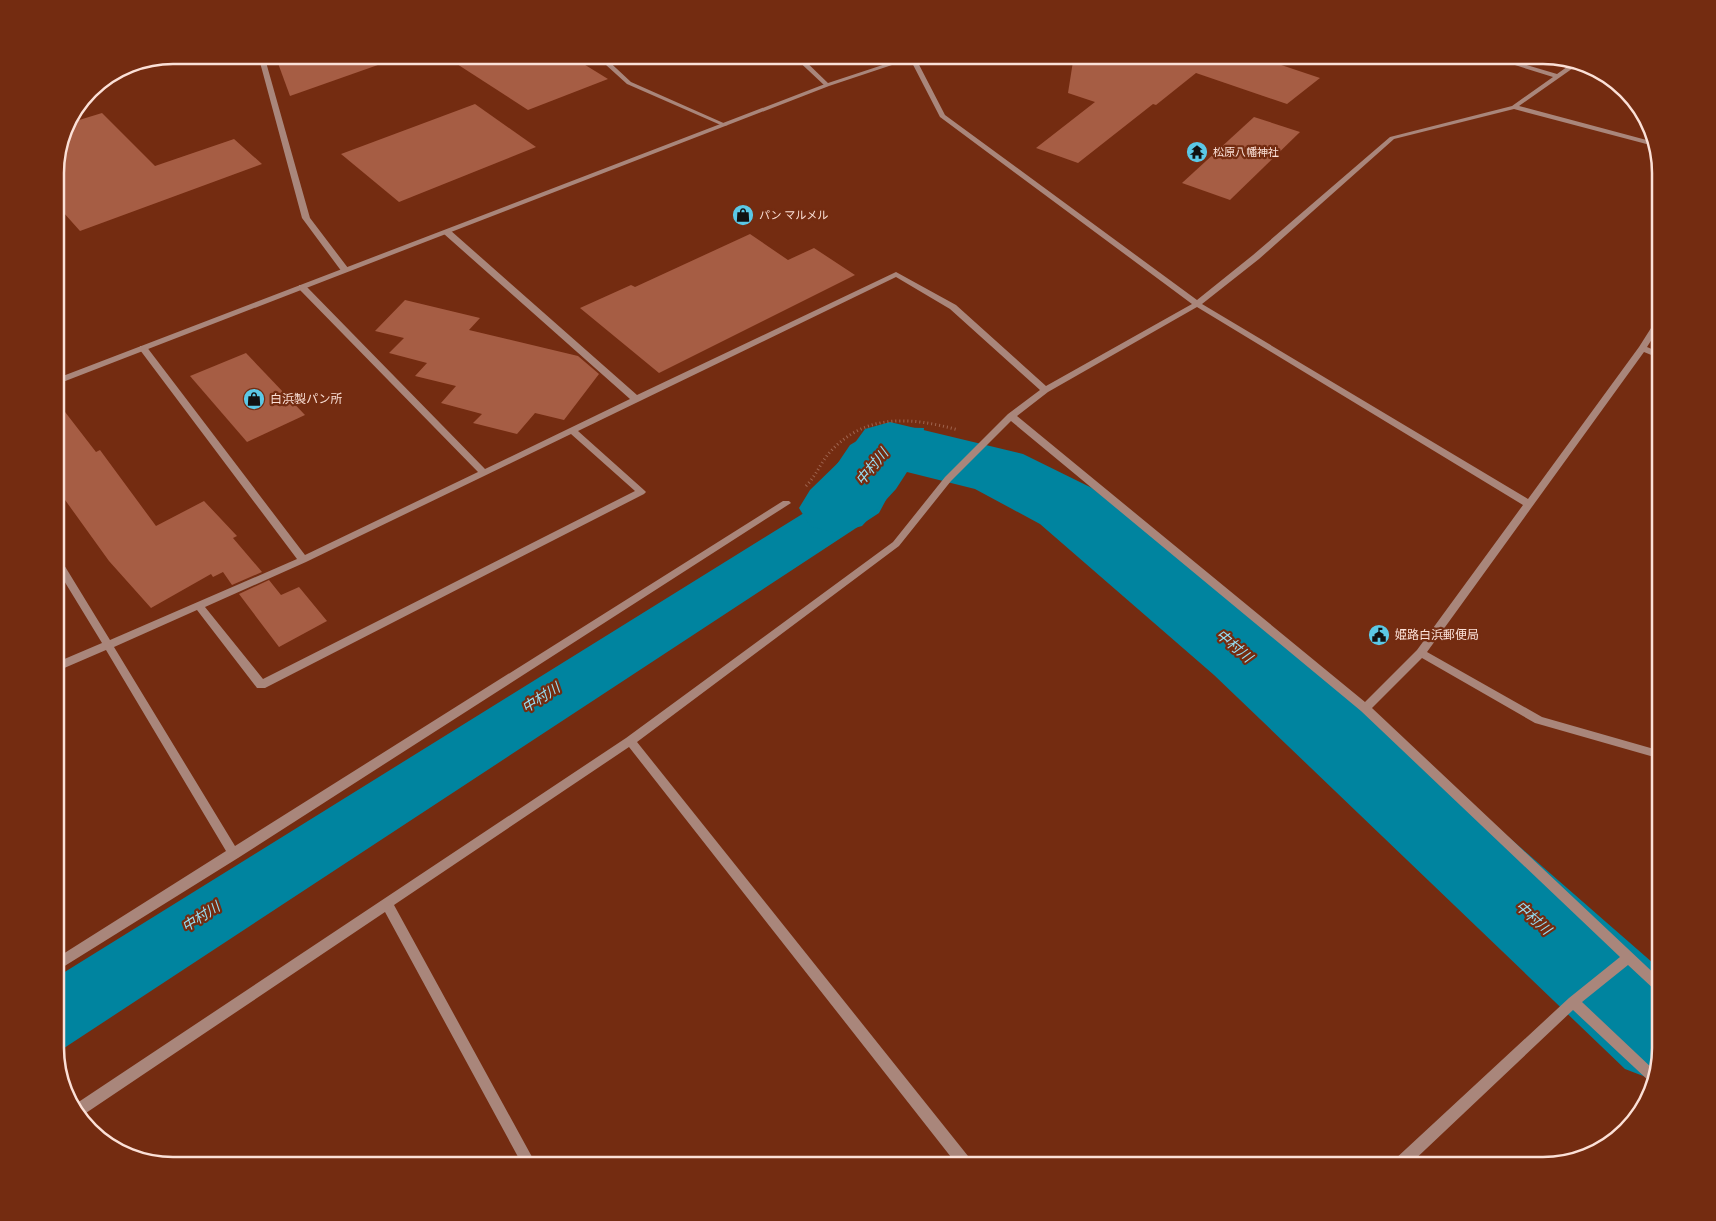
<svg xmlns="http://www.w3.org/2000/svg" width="1716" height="1221" viewBox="0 0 1716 1221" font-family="'Times New Roman','Noto Sans JP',serif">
<rect width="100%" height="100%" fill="#742c11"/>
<!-- water -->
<polygon fill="#00849f" points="880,427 924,428 923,442 909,457 879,513 55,1054 55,978 804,513 850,445"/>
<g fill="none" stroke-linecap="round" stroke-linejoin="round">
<!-- river -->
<polygon fill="#00849f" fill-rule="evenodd" points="890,422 1023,454 1092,488 1272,631 1661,970 1661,1048 1651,1079 1625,1069 1214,675 1040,524 975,489 907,472 896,489 862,526 836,533 810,526 799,508 810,490 846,455 865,429"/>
</g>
<!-- building -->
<g fill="#a65d44">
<polygon points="275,55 391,55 392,60 290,96"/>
<polygon points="443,55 569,55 608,79 528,110"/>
<polygon points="1074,55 1251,55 1320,78 1287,104 1196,73 1156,105 1153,104 1078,163 1036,148 1095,102 1068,93"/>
<polygon points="475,104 536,147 399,202 341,154"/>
<polygon points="102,113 155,166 234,139 262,164 80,231 55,203 55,165 66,124"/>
<polygon points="1254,117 1300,132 1230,200 1182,183"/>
<polygon points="750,234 788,260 814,248 855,275 659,373 580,308 631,285 635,287"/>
<polygon points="405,300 480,318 469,330 578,356 599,374 564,420 535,413 517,434 473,423 482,414 441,403 456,386 415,376 427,363 389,353 404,338 375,331"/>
<polygon points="246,353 305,415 247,442 190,376"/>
<polygon points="55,399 96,452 100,450 156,526 204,501 237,536 233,538 262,572 232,585 223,572 213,577 211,574 151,608 109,561 55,486"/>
<polygon points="269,580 281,595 299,587 327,621 279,647 239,594"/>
</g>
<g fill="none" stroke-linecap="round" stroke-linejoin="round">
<!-- path -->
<path stroke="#9f6550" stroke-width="3" stroke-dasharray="1 3" stroke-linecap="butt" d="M806 486C816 476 821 462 830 452 865 413 912 417 958 430"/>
<!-- minor -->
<g fill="#a9867b" fill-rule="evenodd">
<polygon points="258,55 264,55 310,218 348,268 348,272 342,272 302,218"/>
<polygon points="595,55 602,55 631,82 728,125 723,126 627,84"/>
<polygon points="792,55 799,55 829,84 829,86 825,86"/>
<path d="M908 55H914L945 115 1197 300 1253 255 1390 137 1512 106 1553 77 1483 55H1493L1557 74 1571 64 1576 66 1519 106 1654 142V146L1514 109 1394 139 1259 259 1202 304 1528 499 1639 347 1658 317H1661V325L1647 347 1661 353V359L1644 352 1427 652 1542 717 1661 751V759L1535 723 1422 658 1372 708 1661 980V994L1657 992 1628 965 1582 1002 1654 1070 1650 1082 1573 1010 1408 1166H1391L1393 1161 1569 998 1620 957 1361 711 1011 421 951 481 899 546 637 742 972 1161 974 1166H958L629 747 394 905 537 1166H523L385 912 80 1117 71 1107 626 738 893 542 945 477 1008 414 1040 390 950 309 896 277 578 431 644 490 646 492 644 494 265 688H257L197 610 114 647 235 846 783 501H789L791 503 238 858 55 972V959L226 851 106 650 55 672V663L102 643 55 566V554L58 555 110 640 297 559 140 350V346H146L305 555 478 472 299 289V285H305L485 469 630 399 444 234V230H450L637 395 896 272 956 305 1046 386 1192 304 940 117ZM1197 307 1523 505 1417 650 1365 702 1017 416 1048 392ZM571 434 635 491 263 679 205 607 306 562Z"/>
</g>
<!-- tertiary -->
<polygon fill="#a9867b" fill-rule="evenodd" points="913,55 922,55 829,86 55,385 55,379 825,84"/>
</g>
<!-- icons -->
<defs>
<g id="temple-disc" transform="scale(1.125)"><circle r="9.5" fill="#5bc8e6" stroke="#742c11"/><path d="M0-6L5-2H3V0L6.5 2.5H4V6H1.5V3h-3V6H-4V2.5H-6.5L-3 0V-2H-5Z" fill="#111"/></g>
<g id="shop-disc" transform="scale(1.125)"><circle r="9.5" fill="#5bc8e6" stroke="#742c11"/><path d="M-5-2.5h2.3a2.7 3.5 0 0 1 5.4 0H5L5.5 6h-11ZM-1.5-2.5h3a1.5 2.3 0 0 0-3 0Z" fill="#111"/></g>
<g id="civic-disc" transform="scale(1.125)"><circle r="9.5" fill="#5bc8e6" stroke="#742c11"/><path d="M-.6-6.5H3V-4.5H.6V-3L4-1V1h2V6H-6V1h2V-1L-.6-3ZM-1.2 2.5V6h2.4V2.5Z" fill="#111"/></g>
</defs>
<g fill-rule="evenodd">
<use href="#temple-disc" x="1197" y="152"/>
<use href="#shop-disc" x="743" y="215"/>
<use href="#shop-disc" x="254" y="399"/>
<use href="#civic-disc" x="1379" y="635"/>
</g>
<g text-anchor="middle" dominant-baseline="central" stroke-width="4.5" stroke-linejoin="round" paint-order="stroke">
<!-- far-poi labels -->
<g font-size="11" fill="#fbe0d7" stroke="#742c11" text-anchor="start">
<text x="1213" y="152">松原八幡神社</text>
<text x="759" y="215">パン マルメル</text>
</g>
<!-- poi labels -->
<g font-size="12" fill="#fbe0d7" stroke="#742c11" text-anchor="start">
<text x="270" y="399">白浜製パン所</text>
<text x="1395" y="635">姫路白浜郵便局</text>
</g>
<!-- water labels -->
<g font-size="14" font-style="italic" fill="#96e0f6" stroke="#742c11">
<text transform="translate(872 467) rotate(-51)">中村川</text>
<text transform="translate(1234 646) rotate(40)">中村川</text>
<text transform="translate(541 698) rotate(-33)">中村川</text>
<text transform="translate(201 917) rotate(-33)">中村川</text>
<text transform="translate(1533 918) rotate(42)">中村川</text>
</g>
</g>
<!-- crop -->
<path d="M0 0H1716V1221H0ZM173 64H1543A109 109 0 0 1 1652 173V1048A109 109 0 0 1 1543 1157H173A109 109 0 0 1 64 1048V173A109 109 0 0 1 173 64Z" fill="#742c11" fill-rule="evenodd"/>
<path fill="none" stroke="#fbe0d7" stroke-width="2.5" d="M173 64H1543A109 109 0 0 1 1652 173V1048A109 109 0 0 1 1543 1157H173A109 109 0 0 1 64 1048V173A109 109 0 0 1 173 64Z"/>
</svg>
